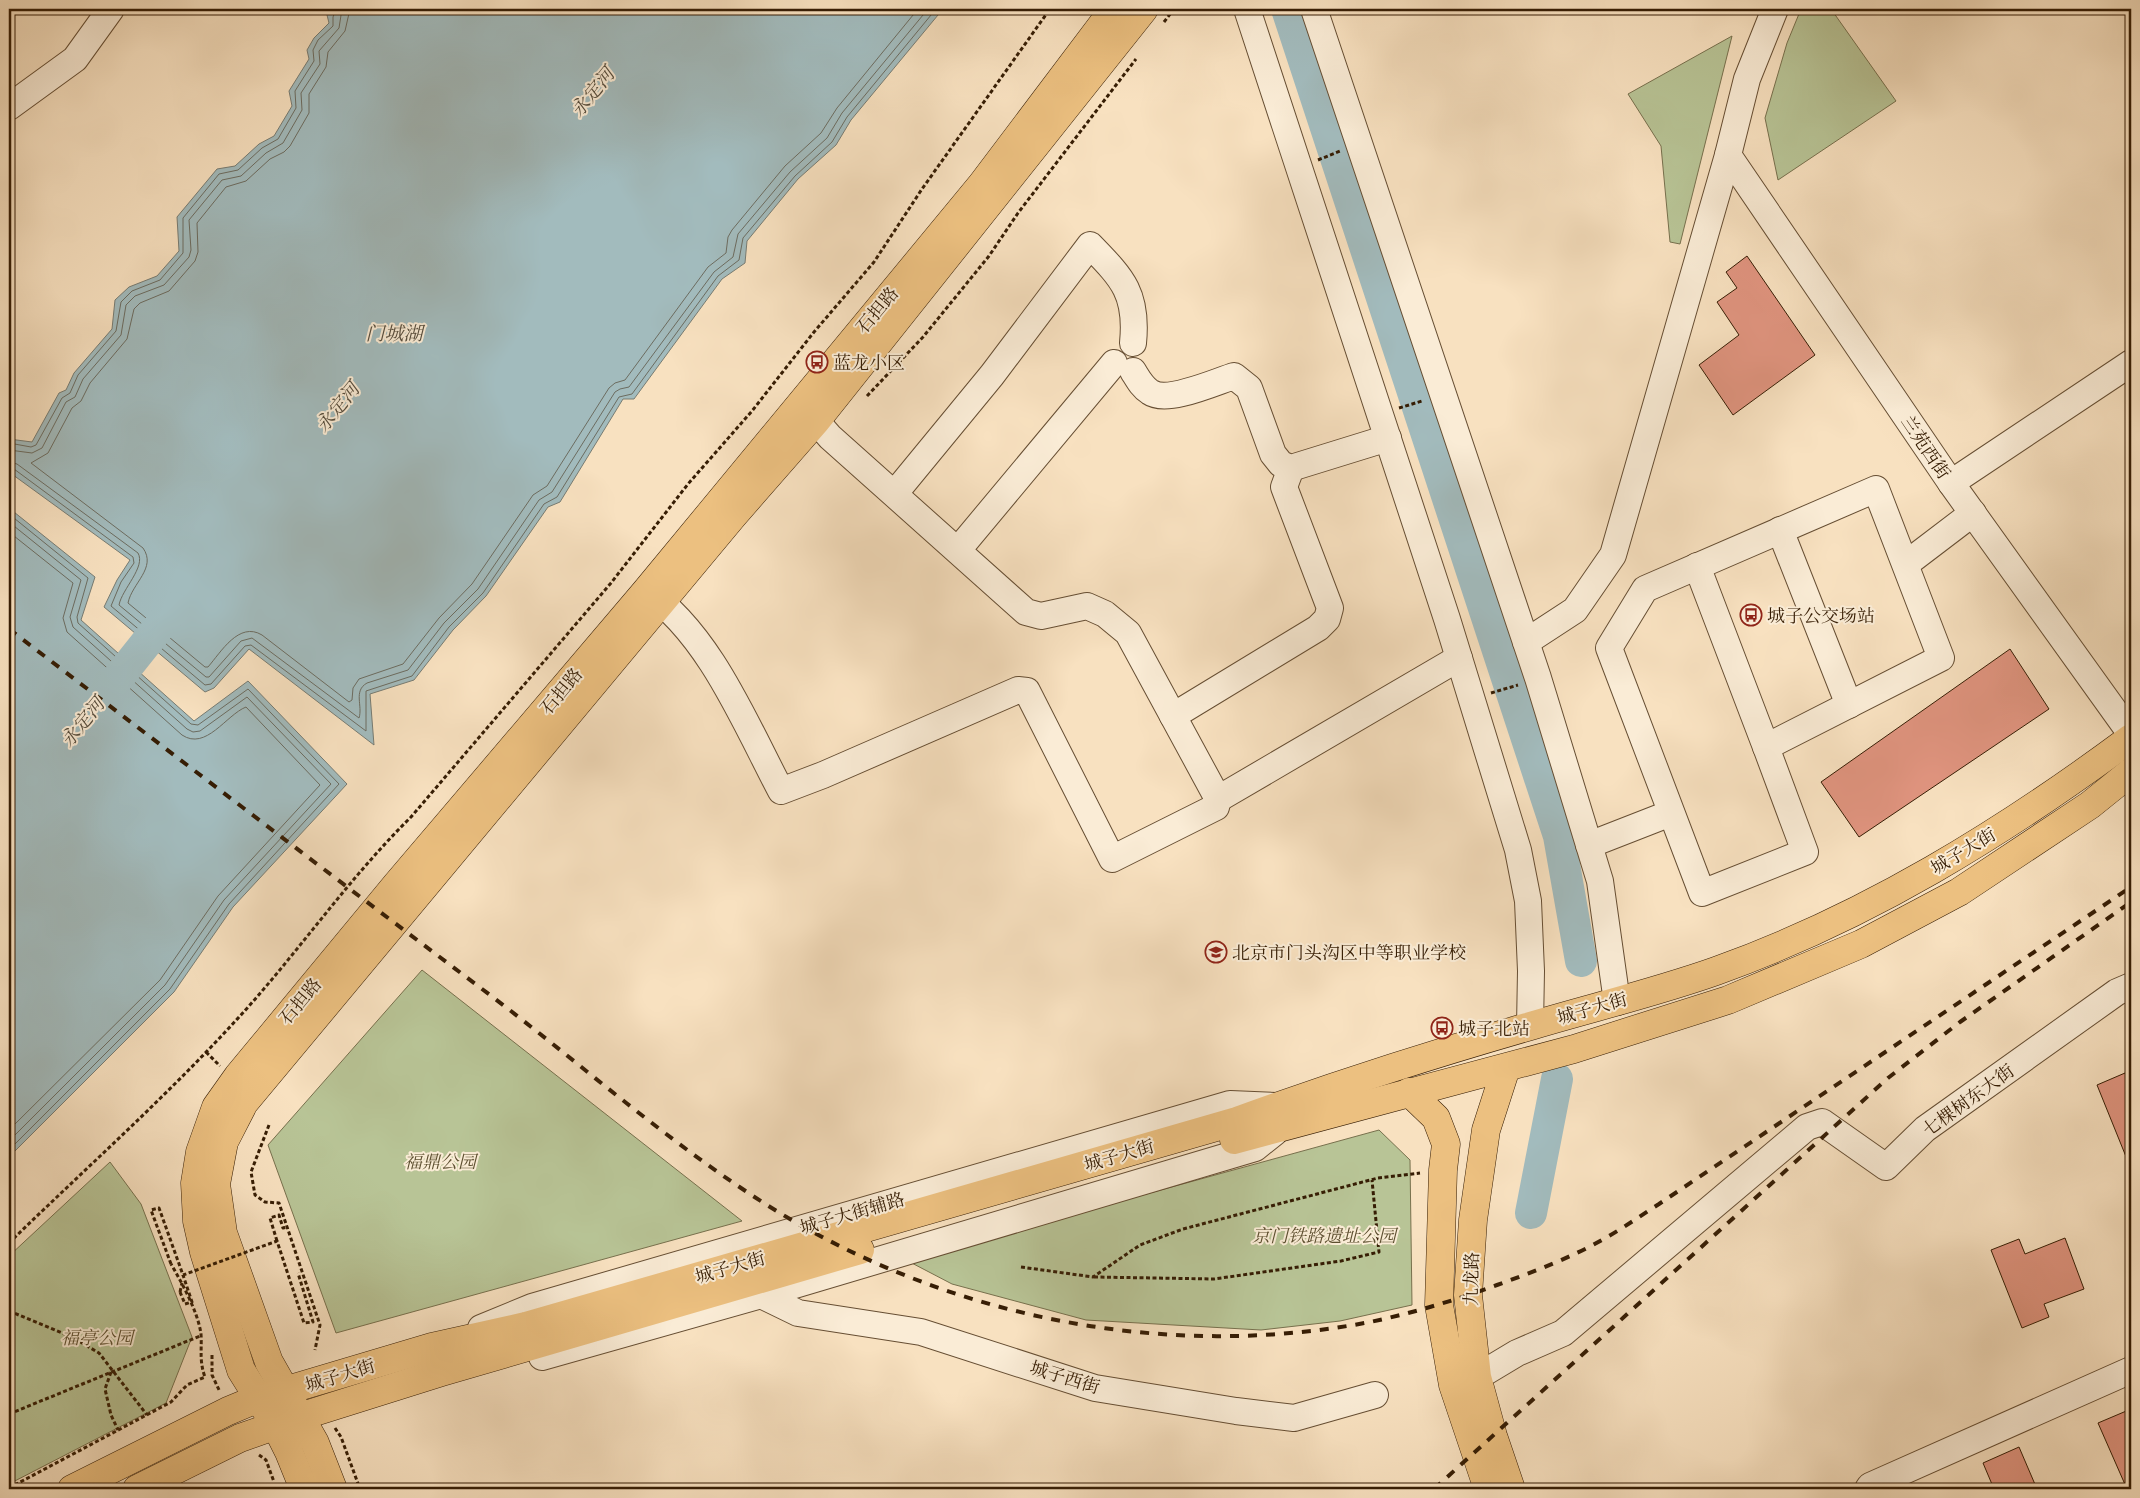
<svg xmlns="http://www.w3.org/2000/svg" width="2140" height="1498" viewBox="0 0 2140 1498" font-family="'Gentium Book Plus','Noto Serif SC',serif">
<rect width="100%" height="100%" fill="#f8e1c0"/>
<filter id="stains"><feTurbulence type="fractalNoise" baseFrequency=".004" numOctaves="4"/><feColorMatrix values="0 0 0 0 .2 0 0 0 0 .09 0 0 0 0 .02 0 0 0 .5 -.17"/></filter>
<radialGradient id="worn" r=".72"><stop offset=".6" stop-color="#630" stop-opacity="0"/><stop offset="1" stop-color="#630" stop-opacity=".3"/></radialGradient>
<!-- green -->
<g fill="#b8c496" stroke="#77704d">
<polygon points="1801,9 1831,9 1896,101 1778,180 1765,118 1787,43"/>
<polygon points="1732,36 1680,244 1670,242 1661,146 1628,94"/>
<polygon points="422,970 742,1221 336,1333 268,1145"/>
<polygon points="1379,1130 1410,1160 1412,1305 1340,1321 1261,1330 1086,1320 952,1284 906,1260"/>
<polygon points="110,1162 141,1204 192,1337 166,1403 9,1484 9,1256"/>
</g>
<!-- water -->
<g fill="#a2bbbd" stroke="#777c73">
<polygon points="332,9 943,9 851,120 836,145 798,179 747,241 745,263 722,279 634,399 623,399 560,502 548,507 486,596 453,630 414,680 370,694 374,745 249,649 214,688 205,692 104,607 117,580 130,560 9,472 9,439 32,442 59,393 66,390 74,373 112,329 115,300 129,287 157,276 179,251 177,217 217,169 235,166 259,144 274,136 292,106 289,91 309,59 307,50 314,38 329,23 327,15"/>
<polygon points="9,508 95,577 81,620 194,721 248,681 347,784 233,907 174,992 9,1157"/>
</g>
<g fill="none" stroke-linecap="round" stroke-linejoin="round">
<!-- shore -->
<g stroke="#6c6c60" stroke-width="1">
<path d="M350 9 345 31 328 52 326 67 309 94V113L290 146 284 152 270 159 246 181 226 187 197 223 198 252 195 261 169 291 140 303 134 309 127 339 90 383 81 401 72 408 48 453 31 463 143 548C157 568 132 583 128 603L205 667H208C221 652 239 621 262 635L349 702 352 700 353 688 359 679 403 664 439 618 472 584 533 495 547 486 609 388 615 383 625 380 708 267 726 253 728 237 732 230 785 166 821 133 837 108 918 9"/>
<polyline points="9,443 31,447 36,445 62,398 70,393 78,375 116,331 121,302 132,291 160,280 183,253 183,218 219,174 238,170 262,148 278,139 296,108 295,91 314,61 313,50 318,40 333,26 333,17 336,9"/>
<polyline points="9,450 32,453 42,448 66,402 75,397 83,379 121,335 126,305 135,296 164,285 189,257 191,250 189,220 222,180 241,176 266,153 283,143 302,110 301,93 320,64 319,51 339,28 342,9"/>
<path d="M9 462 17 464 138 553C146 567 122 589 119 605L206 677H209L241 641 252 638 359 718C363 706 353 691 367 683L408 670 444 623 478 589 539 500 552 492 615 392 620 389 629 387 714 272 733 257 738 234 790 172 827 138 842 113 928 9"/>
<polyline points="9,468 14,469 133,557 134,563 121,582 111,606 205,685 211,684 245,646 251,645 366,731 366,691 412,676 449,627 483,593 544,504 557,497 619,397 632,394 718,276 739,260 743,238 795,176 832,142 847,117 936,9"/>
<polyline points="9,514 88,578 77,617 78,623 191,724 198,725 248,689 339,784 229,904 170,989 9,1150"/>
<polyline points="9,522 81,580 70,617 73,627 187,729 193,732 200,731 247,697 331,784 224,900 165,985 9,1141"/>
<path d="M9 532 73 583 63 618 67 632 182 735C206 751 226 715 246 707L320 785 218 896 160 980 9 1130"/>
</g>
<!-- river -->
<g stroke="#a2bbbd" stroke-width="32">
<polyline points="1287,9 1559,836 1581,961"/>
<polyline points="103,697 174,608"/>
<polyline points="1531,1213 1557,1079"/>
</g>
</g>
<!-- building -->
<g fill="#e0947f" stroke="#361d04">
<polygon points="1747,256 1815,355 1733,415 1699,365 1739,335 1717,302 1737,288 1726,272"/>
<polygon points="2010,649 2049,709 1859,837 1821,782"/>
<polygon points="2125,1073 2131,1090 2131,1169 2097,1085"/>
<polygon points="2065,1238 2084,1289 2044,1304 2049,1317 2022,1328 1991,1250 2019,1239 2025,1254"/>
<polygon points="2131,1409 2131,1489 2127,1489 2098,1423"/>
<polygon points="2019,1447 2037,1489 1994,1489 1983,1463"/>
</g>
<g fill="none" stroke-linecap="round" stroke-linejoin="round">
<!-- minor casing -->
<g stroke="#664e33" stroke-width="28">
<g id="minor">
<polyline points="1247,9 1447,619 1518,850 1528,901 1531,971 1530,1026"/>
<polyline points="1314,9 1538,678 1600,881 1617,1002"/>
<polyline points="9,107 75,59 111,9"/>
<polyline points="1728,155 1951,483 2131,734"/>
<path d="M1133 371C1138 379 1142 387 1150 392 1167 404 1215 382 1234 376L1249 388 1273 454 1281 464 1291 468 1388 438"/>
<polyline points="1951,483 2131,363"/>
<polygon points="1876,489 1941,658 1766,747 1805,852 1702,893 1609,648 1645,589"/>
<path d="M895 493 992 375 1090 245C1122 278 1138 293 1133 343"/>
<polyline points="1780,530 1849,705"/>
<polyline points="958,550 1114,363"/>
<polyline points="1906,564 1973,513"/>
<polyline points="1697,566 1766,747"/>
<path d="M646 591C709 633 746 725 781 791L823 775 1018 690 1027 691 1112 859 1216 807 1218 799 1128 633 1105 614 1087 606 1041 616 1026 612 830 437 816 421"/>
<polyline points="1526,642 1575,610 1613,555 1728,155 1747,79 1775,9"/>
<polyline points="1173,716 1318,628 1327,619 1330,608 1284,487 1291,468"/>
<polyline points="1218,799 1459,658"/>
<polyline points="1589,845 1671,813"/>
<polyline points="761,1295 798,1313 921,1332 1095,1388 1236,1411 1294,1418 1375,1395"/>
<polyline points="481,1328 532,1307 1230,1104 1276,1106"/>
<polyline points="542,1357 761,1295 1255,1148 1275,1132"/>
<polyline points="1477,1377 1517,1353 1563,1333 1807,1127 1822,1122 1886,1167 1925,1129 2117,992 2131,986"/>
<polyline points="1868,1489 1870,1486 2131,1370"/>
</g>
</g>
<!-- major casing -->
<g stroke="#361d04" stroke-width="29">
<g id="major">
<polyline points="1506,1068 1486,1130 1473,1220 1468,1295 1477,1377 1493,1436 1511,1489"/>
<polyline points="1409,1092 1436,1118 1446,1144 1443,1170 1439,1305 1453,1385 1488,1489"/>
<polyline points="1234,1140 1574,1049 1728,1000 1861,944 1959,892 2090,805 2131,772"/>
<path d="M72 1489 228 1411 257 1399 432 1347 526 1326 1237 1121C1333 1086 1430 1055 1527 1027 1590 1008 1654 993 1716 971 1867 917 2003 833 2131 738"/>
<polyline points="137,1489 240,1438 302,1416 442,1372 860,1250"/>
<polyline points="304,1489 289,1452 276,1426 241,1370 204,1252 197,1221 195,1183 200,1152 216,1107 238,1076 396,885 646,591 982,184 1114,9"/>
<polyline points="333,1489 315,1443 269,1362 223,1233 216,1184 224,1142 244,1103 733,516 816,421 1144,9"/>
</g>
</g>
<!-- path -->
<g stroke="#361d04" stroke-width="3" stroke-dasharray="4 2.5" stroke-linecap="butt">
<polyline points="1164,22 1174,9"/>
<polyline points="1318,160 1340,151"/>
<polyline points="867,396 923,337 989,256 1018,213 1136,59"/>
<polyline points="1399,408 1422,401"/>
<polyline points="1491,693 1518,685"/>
<polyline points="206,1052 220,1066"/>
<polyline points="269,1125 251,1172 255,1195 265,1202 279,1203 320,1325 315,1350"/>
<polyline points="277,1241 270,1218 279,1215 283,1228 288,1227"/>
<path d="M9 1243C89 1165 174 1090 249 1006 304 944 352 875 411 817L611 583 688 484 752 411 814 332 874 262 922 189 1050 9"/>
<polyline points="1021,1267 1093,1277 1140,1245 1183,1229 1378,1178 1420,1173"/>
<polyline points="1094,1277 1214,1279 1341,1261 1379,1252 1372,1180"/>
<polyline points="180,1292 182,1283"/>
<polyline points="9,1311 72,1337 99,1353 147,1415"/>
<polyline points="212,1355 212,1375 220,1392"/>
<polyline points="111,1372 105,1389 111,1415 118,1430"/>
<polyline points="9,1414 200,1336"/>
<polyline points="335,1428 341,1437 360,1489"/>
<polyline points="259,1455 266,1460 274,1482"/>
<path d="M9 1488 171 1402 187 1385 205 1377C199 1361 202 1349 201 1334 198 1312 182 1283 171 1264"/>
</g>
<!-- minor -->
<use href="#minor" stroke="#faecd6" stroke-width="26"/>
<!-- major -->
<use href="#major" stroke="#ecc080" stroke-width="28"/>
<!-- rail -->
<g stroke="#361d04" stroke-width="4" stroke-dasharray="9 9" stroke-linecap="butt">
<path d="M9 629C170 752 332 876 494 998 587 1069 675 1148 775 1210 950 1318 1167 1361 1370 1322 1413 1313 1456 1300 1497 1285 1533 1272 1570 1258 1602 1240 1622 1229 1640 1216 1659 1204L2131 887"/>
<polyline points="1434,1489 1888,1078 1960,1022 2131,902"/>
</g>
<!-- path-bridge -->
<g stroke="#361d04" stroke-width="3" stroke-dasharray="4 2.5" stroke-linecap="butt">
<polyline points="171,1264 151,1210 159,1208 183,1275 277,1241 304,1323 313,1322 298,1273"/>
<polyline points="180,1292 185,1304 192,1302 183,1275"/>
</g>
</g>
<!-- icons -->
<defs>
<g id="bus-ring" transform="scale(1.125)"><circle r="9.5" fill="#faecd6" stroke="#8f2418" stroke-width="1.5"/><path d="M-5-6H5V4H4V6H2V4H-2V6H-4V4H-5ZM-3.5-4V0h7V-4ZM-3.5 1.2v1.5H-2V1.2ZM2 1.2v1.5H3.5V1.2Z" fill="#8f2418"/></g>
<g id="school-ring" transform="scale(1.125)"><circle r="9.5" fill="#faecd6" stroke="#8f2418" stroke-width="1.5"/><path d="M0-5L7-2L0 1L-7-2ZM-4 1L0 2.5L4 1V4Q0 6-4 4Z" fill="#8f2418"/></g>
</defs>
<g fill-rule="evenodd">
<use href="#bus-ring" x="817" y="362"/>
<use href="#bus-ring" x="1751" y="615"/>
<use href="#school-ring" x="1216" y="952"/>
<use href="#bus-ring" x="1442" y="1028"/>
</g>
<g text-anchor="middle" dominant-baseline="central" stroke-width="4" stroke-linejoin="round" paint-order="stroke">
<!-- street labels -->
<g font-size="18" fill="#361d04" stroke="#faecd6">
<text transform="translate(877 310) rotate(-50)">石担路</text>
<text transform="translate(1926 447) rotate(56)">兰苑西街</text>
<text transform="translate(561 691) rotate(-50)">石担路</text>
<text transform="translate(1963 851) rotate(-31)">城子大街</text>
<text transform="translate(300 1001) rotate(-50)">石担路</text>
<text transform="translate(1592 1008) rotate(-16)">城子大街</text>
<text transform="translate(1968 1100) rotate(-36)">七棵树东大街</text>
<text transform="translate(1119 1155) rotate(-16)">城子大街</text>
<text transform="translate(852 1213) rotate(-16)">城子大街辅路</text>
<text transform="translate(730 1267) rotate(-16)">城子大街</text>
<text transform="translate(1471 1279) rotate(-89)">九龙路</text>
<text transform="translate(340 1375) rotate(-17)">城子大街</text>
<text transform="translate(1065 1377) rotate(17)">城子西街</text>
</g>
<!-- poi labels -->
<g font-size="18" fill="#361d04" stroke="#faecd6" text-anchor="start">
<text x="833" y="362">蓝龙小区</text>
<text x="1767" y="615">城子公交场站</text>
<text x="1232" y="952">北京市门头沟区中等职业学校</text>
<text x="1458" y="1028">城子北站</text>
</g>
<!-- park labels -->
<g font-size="18" font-style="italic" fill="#5d4f30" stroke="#faecd6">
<text x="440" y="1161">福鼎公园</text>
<text x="1324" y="1235">京门铁路遗址公园</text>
<text x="97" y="1337">福亭公园</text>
</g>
<!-- water labels -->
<g font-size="19" font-style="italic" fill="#564c3c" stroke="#faecd6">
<text transform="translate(592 92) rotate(-51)">永定河</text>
<text x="394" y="333">门城湖</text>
<text transform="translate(337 407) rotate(-51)">永定河</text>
<text transform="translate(82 722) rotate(-51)">永定河</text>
</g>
</g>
<!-- margin -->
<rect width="2140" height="1498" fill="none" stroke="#f8e1c0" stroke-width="30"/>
<rect x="10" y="10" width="2120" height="1478" fill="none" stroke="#361d04" stroke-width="2.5"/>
<rect x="15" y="15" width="2110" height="1468" fill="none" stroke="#361d04"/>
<rect width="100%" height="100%" filter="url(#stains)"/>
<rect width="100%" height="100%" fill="url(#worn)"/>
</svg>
